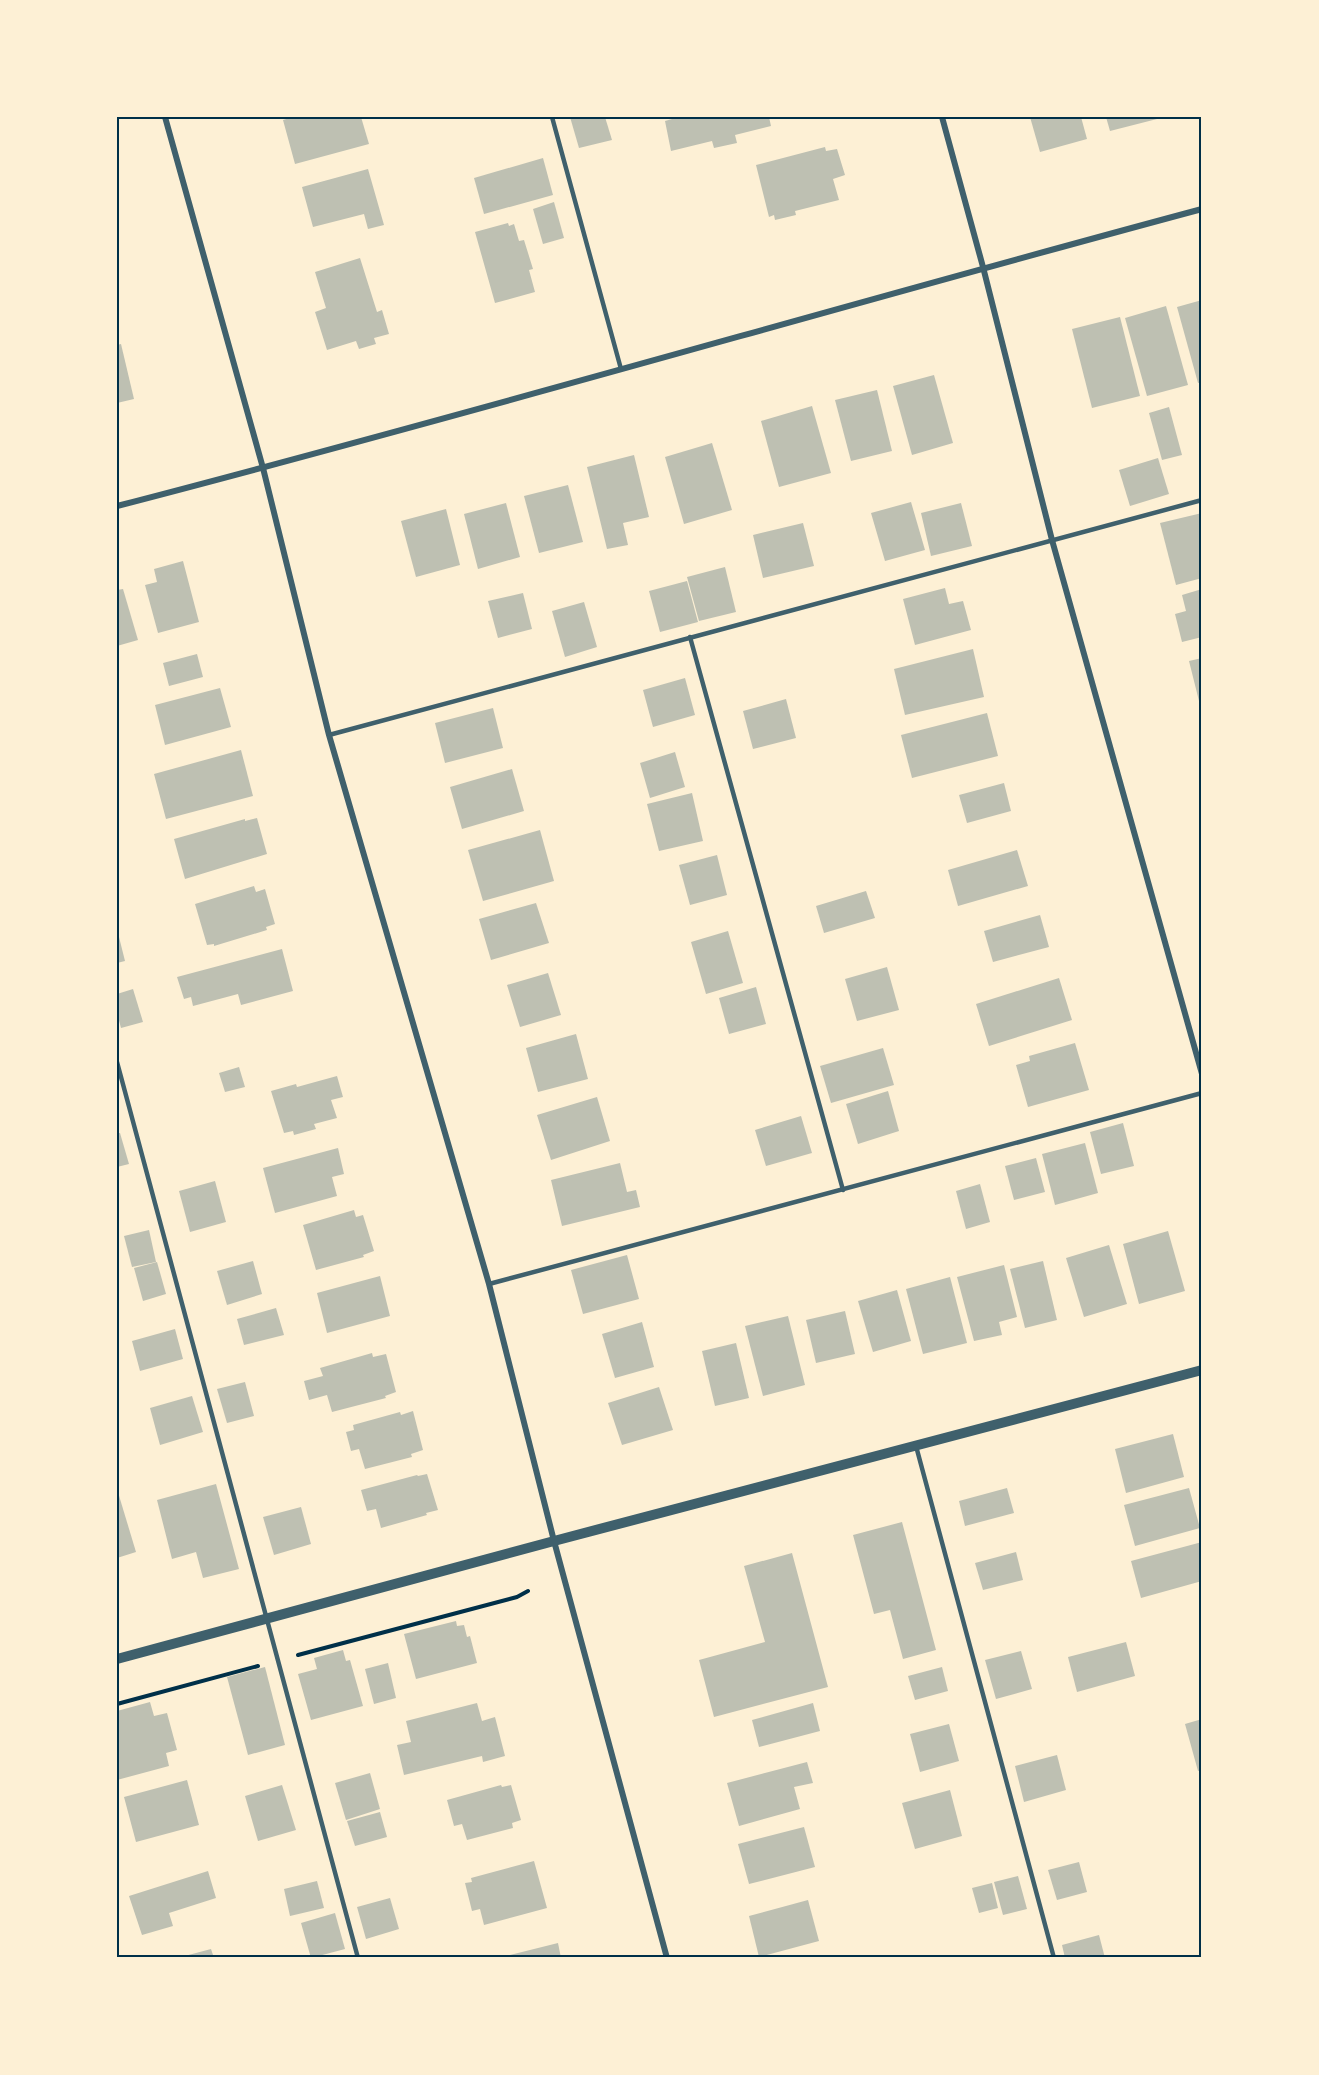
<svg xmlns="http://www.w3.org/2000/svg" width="1319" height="2075" viewBox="0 0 1319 2075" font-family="'Fira Sans',sans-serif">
<rect width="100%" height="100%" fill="#fdf0d5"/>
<!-- building -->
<g fill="#bec0b2">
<polygon points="293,117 361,117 369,144 295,164 283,120"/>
<polygon points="570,117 605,117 612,140 579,148"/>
<polygon points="672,117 769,117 771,126 735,135 737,143 714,148 712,141 671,151 665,121 672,119"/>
<polygon points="1030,117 1081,117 1087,139 1040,152"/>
<polygon points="1106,117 1156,117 1157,119 1110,131"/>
<polygon points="825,147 826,151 837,149 845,175 833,179 839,200 795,211 796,215 775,220 774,215 769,217 756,165"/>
<polygon points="543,158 553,195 484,214 474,178"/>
<polygon points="368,169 384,225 368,229 364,214 313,227 302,187"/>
<polygon points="554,202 564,238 543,244 533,209"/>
<polygon points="508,223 509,226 514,224 519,241 524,240 533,269 529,270 535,292 495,303 475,232"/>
<polygon points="360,258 377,312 382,310 389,334 374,338 376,344 359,349 356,341 327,350 315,312 326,308 315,272"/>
<polygon points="1202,300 1202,382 1198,383 1177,307"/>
<polygon points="1166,306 1188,385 1147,396 1125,318"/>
<polygon points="1120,317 1140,396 1092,408 1072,329"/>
<polygon points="121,344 134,399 117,403 117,345"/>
<polygon points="934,375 953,443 912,455 893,386"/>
<polygon points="877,390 892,451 851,461 835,400"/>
<polygon points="812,406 831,473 779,487 761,421"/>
<polygon points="1169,407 1182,455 1162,460 1149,413"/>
<polygon points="712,443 732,510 684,524 665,457"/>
<polygon points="634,455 649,517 623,523 628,545 607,549 587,467"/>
<polygon points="1158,458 1169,494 1130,506 1119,470"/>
<polygon points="568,485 583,542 539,553 524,496"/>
<polygon points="911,502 925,550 885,561 871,513"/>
<polygon points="506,503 520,557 478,569 464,514"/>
<polygon points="961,503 972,546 931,556 921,513"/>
<polygon points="446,509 460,565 416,577 401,521"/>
<polygon points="1202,513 1202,578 1176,585 1160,523"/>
<polygon points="803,523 814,566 763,578 753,535"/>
<polygon points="183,561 199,622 158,633 145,585 157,582 154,569"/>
<polygon points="725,567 736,612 699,621 687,577"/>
<polygon points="687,581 698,622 660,632 649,591"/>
<polygon points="945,588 949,604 963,601 971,630 915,645 903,599"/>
<polygon points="123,589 138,640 117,646 117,590"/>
<polygon points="1202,589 1202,637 1182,642 1175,614 1186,611 1182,595"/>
<polygon points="523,593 532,629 498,638 488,601"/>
<polygon points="584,602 597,647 565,657 552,611"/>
<polygon points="973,649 984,697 905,715 894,669"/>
<polygon points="197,654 203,677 169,686 163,663"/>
<polygon points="1202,658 1202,709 1201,709 1189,661"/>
<polygon points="685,678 695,715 653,727 643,690"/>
<polygon points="220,688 231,727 165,745 155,705"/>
<polygon points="786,699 796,738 753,749 743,711"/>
<polygon points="493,708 503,748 445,763 435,723"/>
<polygon points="987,713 998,756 912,778 901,735"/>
<polygon points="241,750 253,796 166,819 154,774"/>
<polygon points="675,752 685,787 650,798 640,763"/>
<polygon points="512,769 524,811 462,829 450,787"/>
<polygon points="1004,783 1011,811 967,823 959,795"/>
<polygon points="692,793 703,841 659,851 647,804"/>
<polygon points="257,818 267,854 185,879 174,839 245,819 245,821"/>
<polygon points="540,830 554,881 483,901 468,850"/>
<polygon points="1017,850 1028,886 958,906 948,870"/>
<polygon points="717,855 727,895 690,905 679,865"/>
<polygon points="254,886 256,892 265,889 275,924 266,927 267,930 214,946 214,944 207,945 195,904"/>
<polygon points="866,891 875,918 824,933 816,906"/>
<polygon points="536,903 549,943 491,960 479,919"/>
<polygon points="1040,915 1049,947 993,962 984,931"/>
<polygon points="728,931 743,983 706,994 691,942"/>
<polygon points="118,933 125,961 117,963 117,934"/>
<polygon points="282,949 293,991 241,1005 238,994 193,1006 191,997 184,999 177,977"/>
<polygon points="887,967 899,1010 857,1021 845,979"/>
<polygon points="548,973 561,1015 520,1027 507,985"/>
<polygon points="1059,978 1072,1020 989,1046 976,1004"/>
<polygon points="756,987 766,1024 729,1034 719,998"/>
<polygon points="133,989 143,1022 121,1028 117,1013 117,994"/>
<polygon points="576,1034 588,1079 538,1092 526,1048"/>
<polygon points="1075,1043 1089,1090 1028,1107 1016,1065 1030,1061 1029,1056"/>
<polygon points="883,1048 894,1085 831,1103 820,1066"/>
<polygon points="239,1067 245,1087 225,1092 219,1073"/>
<polygon points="337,1076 343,1097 331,1100 337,1118 314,1124 316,1129 294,1135 293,1131 284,1133 271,1091 296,1084 297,1087"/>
<polygon points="888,1091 899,1131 858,1144 846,1104"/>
<polygon points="597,1097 610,1141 551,1160 537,1115"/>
<polygon points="801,1116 812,1153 766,1166 755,1130"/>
<polygon points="1123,1123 1134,1166 1101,1174 1090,1132"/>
<polygon points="117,1133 120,1133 129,1164 117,1167"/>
<polygon points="1085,1143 1098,1193 1055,1205 1042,1154"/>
<polygon points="338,1148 344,1174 332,1177 337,1196 275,1213 263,1168"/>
<polygon points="1036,1158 1045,1192 1014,1200 1005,1166"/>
<polygon points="620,1163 627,1192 636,1190 640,1207 562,1226 551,1180"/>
<polygon points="215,1181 226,1222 190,1232 179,1191"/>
<polygon points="980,1184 990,1222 966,1229 956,1191"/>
<polygon points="354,1210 356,1217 363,1215 374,1251 363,1255 364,1257 316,1270 303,1225"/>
<polygon points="149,1230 156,1262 132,1267 124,1236"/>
<polygon points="1168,1231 1185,1291 1139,1304 1123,1244"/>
<polygon points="1109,1245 1127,1304 1084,1317 1066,1258"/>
<polygon points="627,1255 639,1299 583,1314 571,1270"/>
<polygon points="253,1261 262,1294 227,1305 217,1271"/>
<polygon points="1043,1261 1057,1320 1025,1328 1010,1269"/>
<polygon points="157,1262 166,1294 143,1301 134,1268"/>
<polygon points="1004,1265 1017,1317 999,1322 1002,1335 974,1341 957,1277"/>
<polygon points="380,1276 390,1316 327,1333 317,1293"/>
<polygon points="950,1277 967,1343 923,1354 906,1289"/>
<polygon points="897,1290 911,1341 873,1352 858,1301"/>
<polygon points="276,1308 284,1335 244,1345 237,1319"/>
<polygon points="845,1311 855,1354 816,1363 806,1320"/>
<polygon points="788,1316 805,1385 763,1396 745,1326"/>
<polygon points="642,1322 654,1367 615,1378 602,1334"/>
<polygon points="175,1329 183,1359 140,1371 132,1341"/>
<polygon points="736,1343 749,1398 715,1406 702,1351"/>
<polygon points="372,1353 373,1357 386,1354 396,1392 385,1396 386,1398 332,1412 327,1395 309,1400 304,1381 323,1376 320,1368"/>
<polygon points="245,1382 254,1416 227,1423 217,1389"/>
<polygon points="659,1387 673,1430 622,1445 608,1403"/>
<polygon points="192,1396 203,1432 160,1445 150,1408"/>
<polygon points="413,1411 423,1450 411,1454 412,1457 365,1469 359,1449 351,1451 346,1432 354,1430 353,1425 400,1412 401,1415"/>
<polygon points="1173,1434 1184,1477 1126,1493 1115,1449"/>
<polygon points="427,1474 438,1510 426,1513 427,1515 381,1528 376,1509 367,1511 361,1490 417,1475 418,1476"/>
<polygon points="216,1484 239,1569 203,1578 196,1552 172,1559 157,1500"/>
<polygon points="1007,1488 1014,1513 965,1526 959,1501"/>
<polygon points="1189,1488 1200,1528 1135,1546 1124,1505"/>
<polygon points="117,1489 136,1552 117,1558"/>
<polygon points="301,1507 311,1544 274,1555 263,1517"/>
<polygon points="902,1522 936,1650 903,1659 890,1610 874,1614 853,1535"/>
<polygon points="1202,1542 1202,1581 1141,1598 1131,1561"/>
<polygon points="1016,1552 1023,1580 983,1590 975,1563"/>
<polygon points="792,1553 828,1687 714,1717 699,1660 765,1642 744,1566"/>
<polygon points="456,1621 457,1626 464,1625 467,1637 470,1636 477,1663 416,1679 404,1634"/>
<polygon points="1126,1642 1135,1676 1077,1692 1068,1657"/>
<polygon points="343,1650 346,1661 350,1660 363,1706 311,1720 298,1674 317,1669 314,1658"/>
<polygon points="1021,1651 1032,1689 996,1699 985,1660"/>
<polygon points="388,1663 396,1698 374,1704 365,1669"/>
<polygon points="265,1667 285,1745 248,1755 227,1677"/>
<polygon points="942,1667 948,1691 915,1700 908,1676"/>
<polygon points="150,1702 154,1716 167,1713 177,1750 166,1753 169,1766 117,1780 117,1711"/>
<polygon points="477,1703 482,1721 495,1717 505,1756 483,1762 482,1756 404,1775 397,1745 411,1742 406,1721"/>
<polygon points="813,1703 820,1731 759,1747 752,1720"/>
<polygon points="1202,1719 1202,1770 1198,1771 1185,1724"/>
<polygon points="949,1724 959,1761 920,1772 910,1734"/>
<polygon points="1057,1755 1066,1790 1024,1802 1015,1766"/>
<polygon points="807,1762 813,1783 794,1787 800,1809 739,1826 727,1783"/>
<polygon points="370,1773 380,1809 346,1820 335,1783"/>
<polygon points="187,1780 199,1825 136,1842 124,1797"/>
<polygon points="282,1785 296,1830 258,1841 245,1796"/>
<polygon points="501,1785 502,1787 511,1785 521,1820 512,1823 513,1828 467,1840 462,1824 454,1826 447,1800"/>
<polygon points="950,1790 962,1836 915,1849 902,1803"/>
<polygon points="380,1812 387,1837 355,1846 347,1821"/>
<polygon points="804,1827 815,1867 749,1884 738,1844"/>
<polygon points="534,1861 547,1908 484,1925 480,1909 472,1911 465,1883 472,1882 471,1878"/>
<polygon points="1079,1862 1087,1892 1057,1900 1048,1870"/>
<polygon points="208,1871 216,1898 169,1913 173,1926 142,1935 129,1896"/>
<polygon points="1018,1876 1027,1909 1003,1915 994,1882"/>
<polygon points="317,1881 324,1908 290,1916 284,1889"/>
<polygon points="992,1883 998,1908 979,1913 972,1888"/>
<polygon points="390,1898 399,1929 366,1939 357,1907"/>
<polygon points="808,1900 819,1941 759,1957 749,1916"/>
<polygon points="335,1913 345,1949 311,1958 301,1923"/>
<polygon points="1099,1935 1105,1958 1065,1958 1062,1945"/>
<polygon points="558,1943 561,1958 502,1958 502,1957"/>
<polygon points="211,1949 214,1958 181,1958 181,1957"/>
</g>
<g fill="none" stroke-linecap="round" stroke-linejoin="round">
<!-- path -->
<g stroke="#003049" stroke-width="4">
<polyline points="298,1655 517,1597 528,1591"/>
<polyline points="117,1704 258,1666"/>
</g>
<!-- service -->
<g stroke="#3f606c" stroke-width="4.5">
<polyline points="552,117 621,369"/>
<polyline points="690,637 843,1190"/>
<polyline points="329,735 1202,500"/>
<polyline points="117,1062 358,1958"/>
<polyline points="489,1284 1202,1093"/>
<polyline points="916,1446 1054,1958"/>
</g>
<!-- minor -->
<g stroke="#3f606c" stroke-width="6">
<polyline points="165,117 263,468 329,735 489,1284 554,1541 667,1958"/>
<polyline points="942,117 983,267 1052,540 1202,1074"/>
<path d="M117 506C480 412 840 306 1202 209"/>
</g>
<!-- tertiary -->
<polyline stroke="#3f606c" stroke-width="10" points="117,1659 554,1541 1202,1370"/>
</g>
<!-- border -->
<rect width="1319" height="2075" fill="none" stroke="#fdf0d5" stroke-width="237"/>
<rect x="118" y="118" width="1082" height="1838" fill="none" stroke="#003049" stroke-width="2"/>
</svg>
